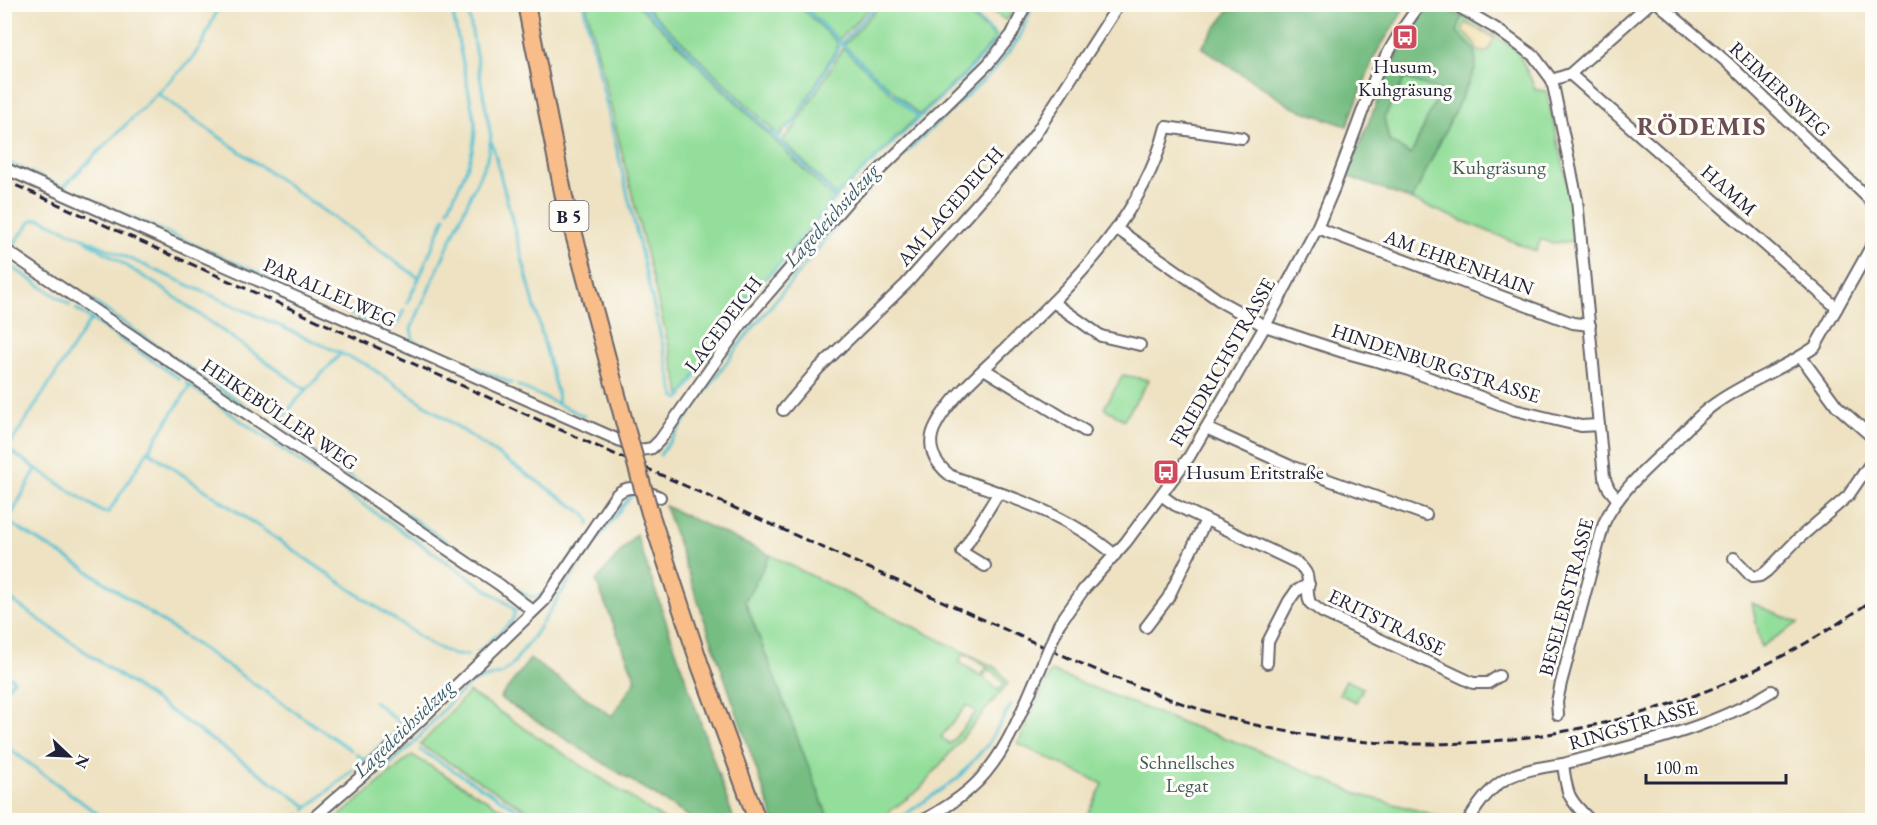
<svg xmlns="http://www.w3.org/2000/svg" width="1877" height="825" viewBox="0 0 1877 825" font-family="'EB Garamond',serif">
<rect width="100%" height="100%" fill="#fdfcf7"/>
<filter id="ink" filterUnits="userSpaceOnUse"><feTurbulence type="fractalNoise" baseFrequency=".0167" numOctaves="2"/><feDisplacementMap in="SourceGraphic" scale="12" xChannelSelector="R" yChannelSelector="G"/><feConvolveMatrix kernelMatrix="1 2 1 2 8 2 1 2 1" color-interpolation-filters="sRGB"/></filter>
<filter id="wash" filterUnits="userSpaceOnUse"><feTurbulence type="fractalNoise" baseFrequency=".008" numOctaves="4" result="noise"/><feDisplacementMap in="SourceGraphic" scale="24" xChannelSelector="R" yChannelSelector="G"/><feGaussianBlur stdDeviation="1.35" result="paint"/><feColorMatrix in="noise" values="0 0 0 0 0 0 0 0 0 0 0 0 0 0 0 0 0 1.4 0 .05"/><feComposite in="paint" operator="in"/></filter>
<g filter="url(#wash)">
<rect width="100%" height="100%" fill="#eee2c2"/>
<!-- green -->
<g fill="#93de9a" stroke="#5a806a" stroke-width="1.5" fill-rule="evenodd">
<polygon points="586,5 638,5 834,199 787,256 735,309 708,356 681,396"/>
<polygon points="644,5 798,5 837,42 837,48 794,121 778,135"/>
<polygon points="803,5 872,5 839,40"/>
<polygon points="880,5 958,5 993,35 995,39 965,73 919,115 843,44 848,41"/>
<polygon points="984,5 1015,5 1009,18 1005,20"/>
<polygon points="1462,16 1517,50 1536,90 1546,91 1572,201 1575,241 1551,243 1541,239 1536,251 1412,200 1476,67 1475,50 1457,32"/>
<polygon points="843,48 917,117 837,196 782,140 795,127"/>
<polygon points="1405,77 1440,90 1411,155 1389,141 1384,118"/>
<polygon points="1123,375 1149,380 1124,420 1104,408"/>
<path d="M770 555 998 669 1008 683 920 789 878 820H829L745 601ZM964 653 987 667 981 676 959 662ZM989 669 1004 683 998 690 983 677ZM967 705 976 712 950 744 941 737Z"/>
<polygon points="1752,603 1798,623 1761,647"/>
<polygon points="1051,671 1177,721 1250,747 1361,795 1438,816 1448,820 1085,820 1103,784 1018,744"/>
<polygon points="1346,680 1363,688 1356,702 1339,694"/>
<polygon points="469,692 665,820 543,820 420,745"/>
<polygon points="412,755 520,820 335,820"/>
</g>
<!-- forest -->
<g fill="#76bd82" stroke="#4c705e" stroke-width="1.5" fill-rule="evenodd">
<polygon points="1391,4 1403,11 1375,55 1347,126 1292,107 1201,47 1233,5"/>
<path d="M1439 7 1462 16 1457 32 1475 50 1476 67 1412 200 1347 176 1393 62 1421 14ZM1405 78 1440 91 1411 155 1389 141 1384 118Z"/>
<polygon points="665,506 770,555 745,601 829,820 774,820"/>
<polygon points="636,534 734,820 694,820 500,698 530,659 612,716 636,680 596,581"/>
</g>
<!-- sand -->
<polygon fill="#eeda9e" stroke="#887e6c" stroke-width="1.5" points="1466,23 1494,38 1488,52 1479,52 1474,42 1462,30"/>
<g fill="none" stroke-linecap="round" stroke-linejoin="round">
<!-- stream -->
<g stroke="#56c1d1" stroke-width="3">
<polyline points="467,4 491,137 487,159 411,329 413,339 416,342 511,383"/>
<polyline points="583,4 675,397 679,399 682,396 708,357 727,323"/>
<polyline points="640,4 837,198"/>
<polyline points="800,4 889,89"/>
<polyline points="157,93 419,278 407,303"/>
<polyline points="894,94 918,117"/>
<polyline points="787,129 795,122 841,44 877,4"/>
<polyline points="777,138 782,134"/>
<polyline points="492,143 557,392 558,403"/>
<path d="M4 161 388 330C397 327 400 318 404 310"/>
<polyline points="849,184 966,74 992,45 996,39 996,35 961,4"/>
<polyline points="64,186 192,59 203,42 220,4"/>
<path d="M448 209C462 179 476 156 475 123L451 4"/>
<polyline points="4,240 208,381"/>
<polyline points="87,241 165,290 306,390"/>
<polyline points="13,245 32,220 41,219 367,365 585,514 589,521 589,525"/>
<polyline points="4,262 70,305"/>
<polyline points="419,278 445,217"/>
<polyline points="76,309 180,379"/>
<polyline points="730,317 736,309 782,262 842,190"/>
<polyline points="186,383 511,606 515,611 513,620 477,653"/>
<path d="M214 385 526 595C535 599 539 597 545 591"/>
<polyline points="517,385 584,416"/>
<path d="M278 426C294 398 320 378 341 353"/>
<polyline points="4,447 102,512 108,513 190,386"/>
<polyline points="8,448 91,319"/>
<polyline points="148,451 432,645 454,655 468,655"/>
<polyline points="660,455 742,341 855,204 884,173 995,69 1020,37 1033,4"/>
<polyline points="8,522 82,567 351,750"/>
<polyline points="4,529 36,469"/>
<polyline points="4,595 308,807"/>
<polyline points="4,672 14,680 4,691"/>
<polyline points="4,745 106,820"/>
<polyline points="420,750 535,820"/>
<polyline points="356,754 365,760"/>
<polyline points="361,763 401,727 400,723 374,701"/>
<polyline points="305,810 353,770"/>
<polyline points="291,820 299,815"/>
<polyline points="325,820 412,745 451,701 472,682 503,673 512,665 535,634 585,556 633,493"/>
<polyline points="897,820 958,778 988,744 1011,705"/>
</g>
</g>
</g>
<g filter="url(#ink)">
<g fill="none" stroke-linecap="round" stroke-linejoin="round">
<!-- minor casing -->
<g stroke="#69656a" stroke-width="14">
<g id="minor">
<polyline points="1454,4 1495,28 1534,56 1552,80 1577,200 1604,477 1609,489 1618,500"/>
<polyline points="1659,4 1729,64 1872,202"/>
<polyline points="1869,4 1872,9"/>
<polyline points="1570,74 1837,308"/>
<polyline points="1552,80 1570,74 1649,4"/>
<polyline points="4,168 641,450 652,448 660,440 741,325 849,200 988,64 1012,34 1026,4"/>
<polyline points="1317,228 1573,323 1590,325"/>
<polyline points="1117,229 1223,303 1265,326 1343,352 1406,369 1515,410 1581,426 1599,425"/>
<polyline points="4,249 500,585 533,611"/>
<polyline points="1053,302 1101,336 1140,345"/>
<polyline points="1801,357 1837,406 1872,437"/>
<polyline points="984,369 1085,431"/>
<polyline points="783,410 818,369 906,284 992,187 1034,136 1119,4"/>
<polyline points="1206,428 1290,466 1426,515"/>
<path d="M1161 495 1175 505 1297 563C1316 578 1303 585 1310 603L1322 612 1473 683H1488L1499 676"/>
<path d="M1115 555C1067 514 1010 496 951 476 934 463 925 445 936 425 949 399 984 369 1006 348 1071 285 1143 218 1166 127L1242 138"/>
<polyline points="1734,558 1752,577 1760,576 1767,571 1797,540 1848,496 1872,461"/>
<polyline points="985,566 962,552 999,492"/>
<polyline points="1059,624 1084,589 1126,542 1189,457 1206,428 1265,326 1317,228 1334,188 1377,72 1399,34 1420,4"/>
<polyline points="1146,627 1168,598 1206,520"/>
<polyline points="1267,663 1268,642 1289,601 1296,591 1309,584"/>
<path d="M1558 715 1557 702 1561 683 1604 523C1617 494 1646 469 1669 447 1685 431 1700 413 1719 401 1750 380 1785 368 1815 347L1872 245"/>
<path d="M311 820 364 774 544 601 616 495C630 481 644 491 660 497"/>
<path d="M924 820C940 811 956 801 970 789 1004 759 1020 715 1038 674"/>
<path d="M1469 820C1494 776 1515 771 1563 764"/>
<path d="M1590 820C1568 799 1567 795 1563 764 1635 745 1708 730 1772 691"/>
</g>
</g>
<!-- trunk casing -->
<g stroke="#69656a" stroke-width="20">
<g id="trunk">
<polyline points="526,4 564,197 625,425"/>
<polyline points="650,513 700,665 757,820"/>
</g>
</g>
<!-- minor -->
<use href="#minor" stroke="#fff" stroke-width="10"/>
<!-- trunk -->
<use href="#trunk" stroke="#f8bd89" stroke-width="16"/>
<!-- rail -->
<path stroke="#22223b" stroke-width="3" stroke-dasharray="9 4.5" stroke-linecap="butt" d="M4 180 1080 663C1139 688 1198 712 1260 726 1470 773 1699 727 1872 600"/>
<!-- minor-bridge casing -->
<g stroke="#69656a" stroke-width="14" stroke-linecap="butt">
<polyline id="minor-bridge" points="1038,674 1059,624"/>
</g>
<!-- trunk-bridge casing -->
<g stroke="#69656a" stroke-width="20" stroke-linecap="butt">
<polyline id="trunk-bridge" points="625,425 650,513"/>
</g>
<!-- minor-bridge -->
<use href="#minor-bridge" stroke="#fff" stroke-width="10"/>
<!-- trunk-bridge -->
<use href="#trunk-bridge" stroke="#f8bd89" stroke-width="16"/>
</g>
</g>
<!-- icons -->
<defs>
<g id="bus-square" transform="scale(1.35)"><rect x="-9" y="-9" width="18" height="18" rx="4" fill="#d1495b" stroke="#fdfcf7"/><path d="M-5-6H5V4H4V6H2V4H-2V6H-4V4H-5ZM-3.5-4V0h7V-4ZM-3.5 1.2v1.5H-2V1.2ZM2 1.2v1.5H3.5V1.2Z" fill="#fff"/></g>
</defs>
<g fill-rule="evenodd">
<use href="#bus-square" x="1405" y="37"/>
<use href="#bus-square" x="1166" y="472"/>
</g>
<g text-anchor="middle" dominant-baseline="central" stroke-width="6" stroke-linejoin="round" paint-order="stroke">
<!-- shield labels -->
<rect fill="#fdfcf7" stroke="#646373" stroke-width="1.5" x="549.5" y="201" width="39" height="30" rx="4.5"/>
<g font-size="18" font-weight="bold" fill="#22223b">
<text x="569" y="216">B 5</text>
</g>
<!-- poi labels -->
<g font-size="20" fill="#22223b" stroke="#fdfcf7">
<text x="1405" y="66">Husum,<tspan x="1405" dy="23">Kuhgräsung</tspan></text>
<text x="1186" y="472" text-anchor="start">Husum Eritstraße</text>
</g>
<!-- street labels -->
<g font-size="20" fill="#22223b" stroke="#fdfcf7">
<text transform="translate(1780 89) rotate(43)">REIMERSWEG</text>
<text transform="translate(1729 190) rotate(41)">HAMM</text>
<text transform="translate(950 206) rotate(-49)">AM LAGEDEICH</text>
<text transform="translate(1459 262) rotate(20)">AM EHRENHAIN</text>
<text transform="translate(330 292) rotate(24)">PARALLELWEG</text>
<text transform="translate(723 324) rotate(-53)">LAGEDEICH</text>
<text transform="translate(1222 362) rotate(-60)">FRIEDRICHSTRASSE</text>
<text transform="translate(1436 363) rotate(18)">HINDENBURGSTRASSE</text>
<text transform="translate(280 414) rotate(34)">HEIKEBÜLLER WEG</text>
<text transform="translate(1566 597) rotate(-75)">BESELERSTRASSE</text>
<text transform="translate(1387 622) rotate(26)">ERITSTRASSE</text>
<text transform="translate(1633 725) rotate(-16)">RINGSTRASSE</text>
</g>
<!-- park labels -->
<g font-size="20" fill="#445a58" stroke="#fdfcf7">
<text x="1499" y="167">Kuhgräsung</text>
<text x="1187" y="762">Schnellsches<tspan x="1187" dy="23">Legat</tspan></text>
</g>
<!-- water labels -->
<g font-size="21" font-style="italic" fill="#345a70" stroke="#fdfcf7">
<text transform="translate(831 215) rotate(-48)">Lagedeichsielzug</text>
<text transform="translate(403 728) rotate(-44)">Lagedeichsielzug</text>
</g>
<!-- district labels -->
<g font-size="26" font-weight="bold" letter-spacing="1.5" fill="#6c4f55" stroke="#fdfcf7">
<text x="1702" y="126">RÖDEMIS</text>
</g>
</g>
<!-- margin -->
<rect width="1877" height="825" fill="none" stroke="#fdfcf7" stroke-width="24"/>
<!-- north arrow -->
<g transform="translate(69 756) rotate(113)" stroke="#fdfcf7" stroke-width="4.5" paint-order="stroke">
<path d="M0-4.5L10 22L0 15L-10 22Z" fill="#22223b"/>
<text y="-9" font-size="16" font-weight="bold" text-anchor="middle" fill="#22223b">N</text>
</g>
<!-- scale -->
<path d="M1646 774v9h140v-9" fill="none" stroke="#22223b" stroke-width="3"/>
<text x="1655" y="774" font-size="18" fill="#22223b" stroke="#fdfcf7" stroke-width="4.5" paint-order="stroke">100 m</text>
</svg>
